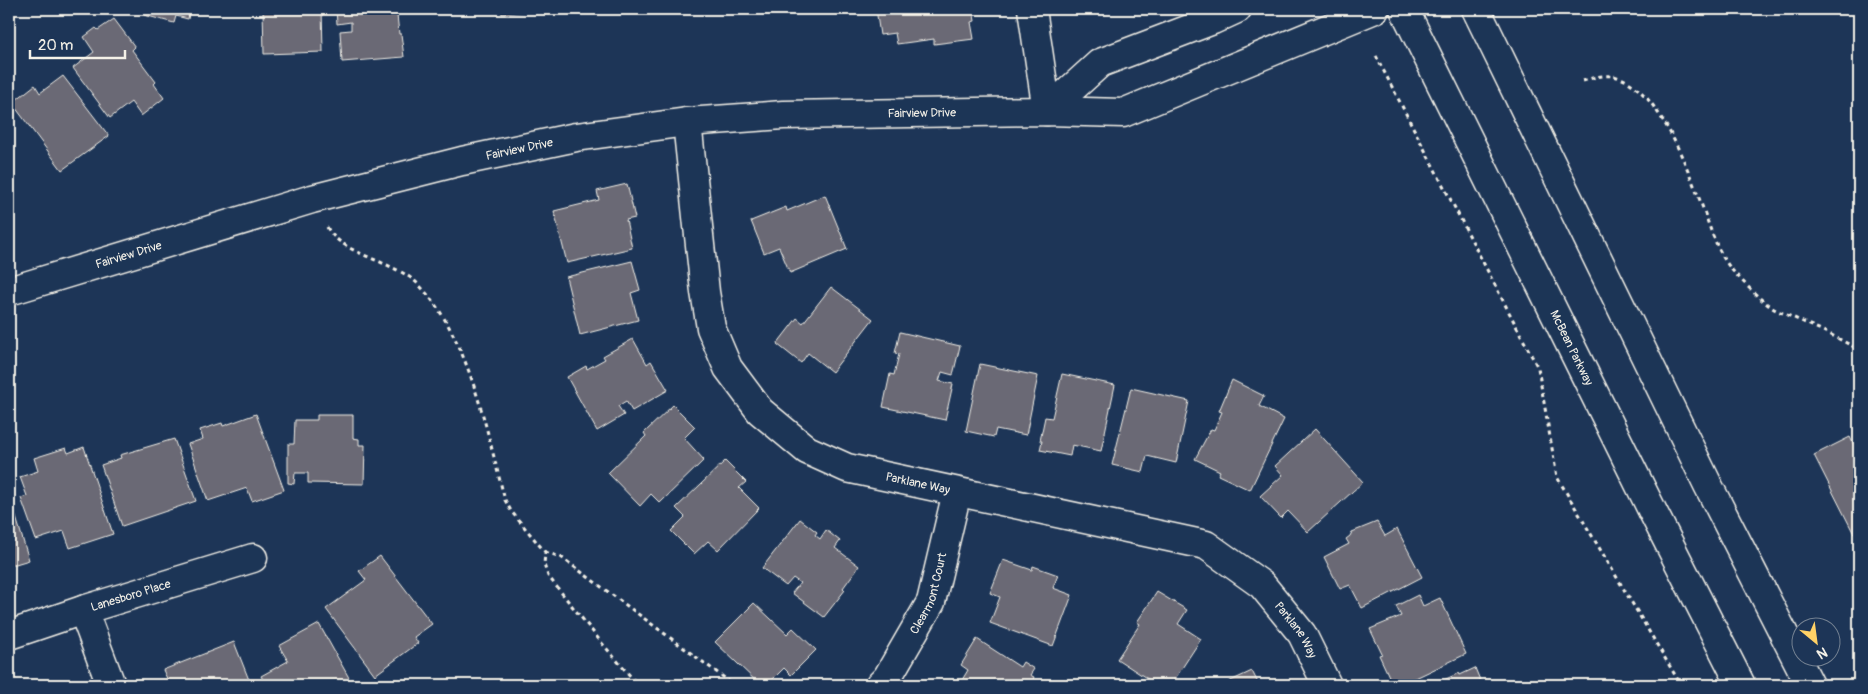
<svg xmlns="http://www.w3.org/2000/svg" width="1868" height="694" viewBox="0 0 1868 694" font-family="Pangolin,sans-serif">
<rect width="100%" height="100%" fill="#1d3557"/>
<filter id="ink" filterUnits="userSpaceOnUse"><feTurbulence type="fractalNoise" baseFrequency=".02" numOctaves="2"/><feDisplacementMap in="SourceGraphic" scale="10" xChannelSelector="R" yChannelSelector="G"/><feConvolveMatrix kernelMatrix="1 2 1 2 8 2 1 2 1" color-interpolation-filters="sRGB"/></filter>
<g filter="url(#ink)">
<!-- building -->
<g fill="#6b6975" stroke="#f4f1e8">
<polygon points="146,9 190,9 188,19 176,16 174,23 144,15"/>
<polygon points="263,9 322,9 323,52 264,54"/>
<polygon points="336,9 399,9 399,15 397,15 399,34 401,34 404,57 342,62 340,31 351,30 351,22 337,24"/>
<polygon points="501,9 546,9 502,14"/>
<polygon points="876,9 973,9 975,21 971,22 974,39 934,44 934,39 897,44 895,33 880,35"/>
<polygon points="114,19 135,47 132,50 156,82 154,84 164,98 141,116 131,102 110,118 73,68 94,52 84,37 96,28 98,30"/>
<polygon points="63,76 109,136 62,170 12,103 35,85 40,93"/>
<polygon points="627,184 635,218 626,220 632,248 567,263 554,211 599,200 597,191"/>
<polygon points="825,195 847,249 790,273 779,247 764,253 751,221 786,207 787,211"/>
<polygon points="632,261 640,290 631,293 638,320 580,335 566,277"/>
<polygon points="831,287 873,319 832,372 808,353 801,363 777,344 797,318 803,323"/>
<polygon points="900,332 960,346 953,375 942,372 939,381 953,384 945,420 883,407 890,374 894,375 899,354 895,353"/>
<polygon points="633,339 647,364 651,361 668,390 632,411 626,401 618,406 624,415 597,431 567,377 586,366 587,369 605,359 603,356"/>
<polygon points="980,364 1038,376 1026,435 996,429 994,437 966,431"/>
<polygon points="1062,374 1115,385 1101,451 1072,445 1070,456 1040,450 1042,441 1040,441 1045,417 1052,418"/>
<polygon points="1232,380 1264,396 1259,406 1284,419 1250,490 1218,475 1220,471 1195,459 1211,429 1214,430 1222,412 1219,411"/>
<polygon points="1131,388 1189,401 1176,463 1147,456 1143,472 1112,465"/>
<polygon points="673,405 695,427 684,438 704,460 660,503 651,494 640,506 608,473 646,436 644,433"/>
<polygon points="256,414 284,490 252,501 247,488 208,501 188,444 203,439 200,430 222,423 223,426"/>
<polygon points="317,415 353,415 353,438 359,439 359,445 365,445 364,484 308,483 308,473 295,473 294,484 288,483 288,444 294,444 295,420 317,420"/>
<polygon points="1315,429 1363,482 1308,532 1288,511 1281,518 1260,496 1283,475 1275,466"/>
<polygon points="1850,437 1859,455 1859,531 1854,534 1814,455"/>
<polygon points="174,439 196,501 122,526 101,465 121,458 120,455"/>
<polygon points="84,447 113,534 70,548 64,531 36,540 21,498 27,496 20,477 38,471 34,458 66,448 68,453"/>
<polygon points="725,461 746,482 739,488 759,508 718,550 708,541 694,554 671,531 685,517 676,508"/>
<polygon points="9,494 29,560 9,566"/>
<polygon points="800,519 817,532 815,535 820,539 826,530 840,541 835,548 859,566 843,588 845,590 824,617 792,593 800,583 793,578 786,586 762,568"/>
<polygon points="1377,522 1385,536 1397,529 1422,577 1362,608 1350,585 1340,589 1324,557 1349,544 1346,539 1350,536 1352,532"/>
<polygon points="380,556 432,624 414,637 418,643 375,675 326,609 366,580 359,571"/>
<polygon points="1003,560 1032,570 1033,566 1058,575 1053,588 1072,595 1053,646 990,623 1000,597 990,593"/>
<polygon points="1157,592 1187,610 1178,624 1201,639 1171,685 1157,685 1117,659 1140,624 1137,622"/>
<polygon points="1418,595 1423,606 1440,598 1466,654 1401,685 1393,685 1379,655 1382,654 1370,629 1401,616 1396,606"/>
<polygon points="754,603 787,634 793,628 816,650 791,675 784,668 767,685 760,685 715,642"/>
<polygon points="319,624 353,685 266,685 261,676 288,661 279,646"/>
<polygon points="977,639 1020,667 1023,662 1034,669 1030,675 1034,677 1033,680 1041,685 959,685 968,670 961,665"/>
<polygon points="234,642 251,685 170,685 163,670"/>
<polygon points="1475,668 1482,685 1433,685 1459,673 1460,675"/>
<polygon points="1252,671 1259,685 1222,685"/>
</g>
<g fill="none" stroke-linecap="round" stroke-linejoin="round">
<!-- minor casing -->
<g stroke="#f4f1e8" stroke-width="31">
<g id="minor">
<polyline points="1032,9 1047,111"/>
<path id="s1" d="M687 122 705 292 711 328 728 368 760 411 807 450 847 468 1206 545 1262 585 1302 634 1327 685"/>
<polyline points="83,610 111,685"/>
<path id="s2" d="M9 635 83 610 253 558"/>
<path id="s3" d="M880 685 887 678 931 602 957 492"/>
</g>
</g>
<!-- tertiary casing -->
<g stroke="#f4f1e8" stroke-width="31">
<g id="tertiary">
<polyline points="1047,111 1100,63 1213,20 1237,9"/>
<path id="s4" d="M9 291 312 199 462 161 576 137 687 122 783 115 1047 111 1123 113 1375 9"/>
</g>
</g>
<!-- secondary casing -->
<g stroke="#f4f1e8" stroke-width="31">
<g id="secondary">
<path id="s5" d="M1404 9 1653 512 1741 685"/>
<polyline points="1476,9 1708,485 1810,685"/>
</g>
</g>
<!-- path -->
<g stroke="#f4f1e8" stroke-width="3" stroke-dasharray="4 4" stroke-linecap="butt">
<polyline points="1376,56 1538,368 1557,477 1681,685"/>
<path d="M1583 81C1595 77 1607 73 1620 78 1658 92 1685 162 1699 198 1709 223 1715 249 1732 270 1743 282 1760 300 1774 309 1784 314 1795 318 1805 323 1824 331 1842 340 1859 350"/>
<path d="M327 227C341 255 396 261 419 285 470 338 486 430 505 500L511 511 545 552 544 565 548 576 601 642 638 685"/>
<polyline points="545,552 561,557 734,685"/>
</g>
<!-- minor -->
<use href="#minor" stroke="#1d3557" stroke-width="28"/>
<!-- tertiary -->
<use href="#tertiary" stroke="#1d3557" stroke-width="28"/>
<!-- secondary -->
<use href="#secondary" stroke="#1d3557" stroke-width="28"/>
</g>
</g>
<g text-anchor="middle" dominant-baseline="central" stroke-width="4.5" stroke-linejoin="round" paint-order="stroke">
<!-- street labels -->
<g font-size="12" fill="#f4f1e8" stroke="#1d3557">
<text stroke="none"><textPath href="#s4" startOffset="935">Fairview Drive</textPath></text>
<text stroke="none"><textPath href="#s4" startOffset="530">Fairview Drive</textPath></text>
<text stroke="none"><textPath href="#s4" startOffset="125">Fairview Drive</textPath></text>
<text stroke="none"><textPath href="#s5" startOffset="378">McBean Parkway</textPath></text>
<text stroke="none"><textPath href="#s1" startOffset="482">Parklane Way</textPath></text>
<text stroke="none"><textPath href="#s3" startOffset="105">Clearmont Court</textPath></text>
<text stroke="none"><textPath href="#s2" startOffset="128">Lanesboro Place</textPath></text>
<text stroke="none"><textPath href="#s1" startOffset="902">Parklane Way</textPath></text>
</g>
</g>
<!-- margin -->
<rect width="1868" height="694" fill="none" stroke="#1d3557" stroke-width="30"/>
<rect x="15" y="15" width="1838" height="664" fill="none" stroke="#f4f1e8" stroke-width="2" filter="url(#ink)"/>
<!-- north arrow -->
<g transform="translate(1816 642) rotate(151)"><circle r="24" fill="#1d3557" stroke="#738091"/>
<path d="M0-4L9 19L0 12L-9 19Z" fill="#ffd166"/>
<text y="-8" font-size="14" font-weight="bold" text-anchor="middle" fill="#f4f1e8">N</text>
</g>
<!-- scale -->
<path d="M30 50v8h95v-8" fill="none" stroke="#f4f1e8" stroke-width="2.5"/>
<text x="38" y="50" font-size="15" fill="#f4f1e8" stroke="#1d3557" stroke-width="4" paint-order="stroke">20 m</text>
</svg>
